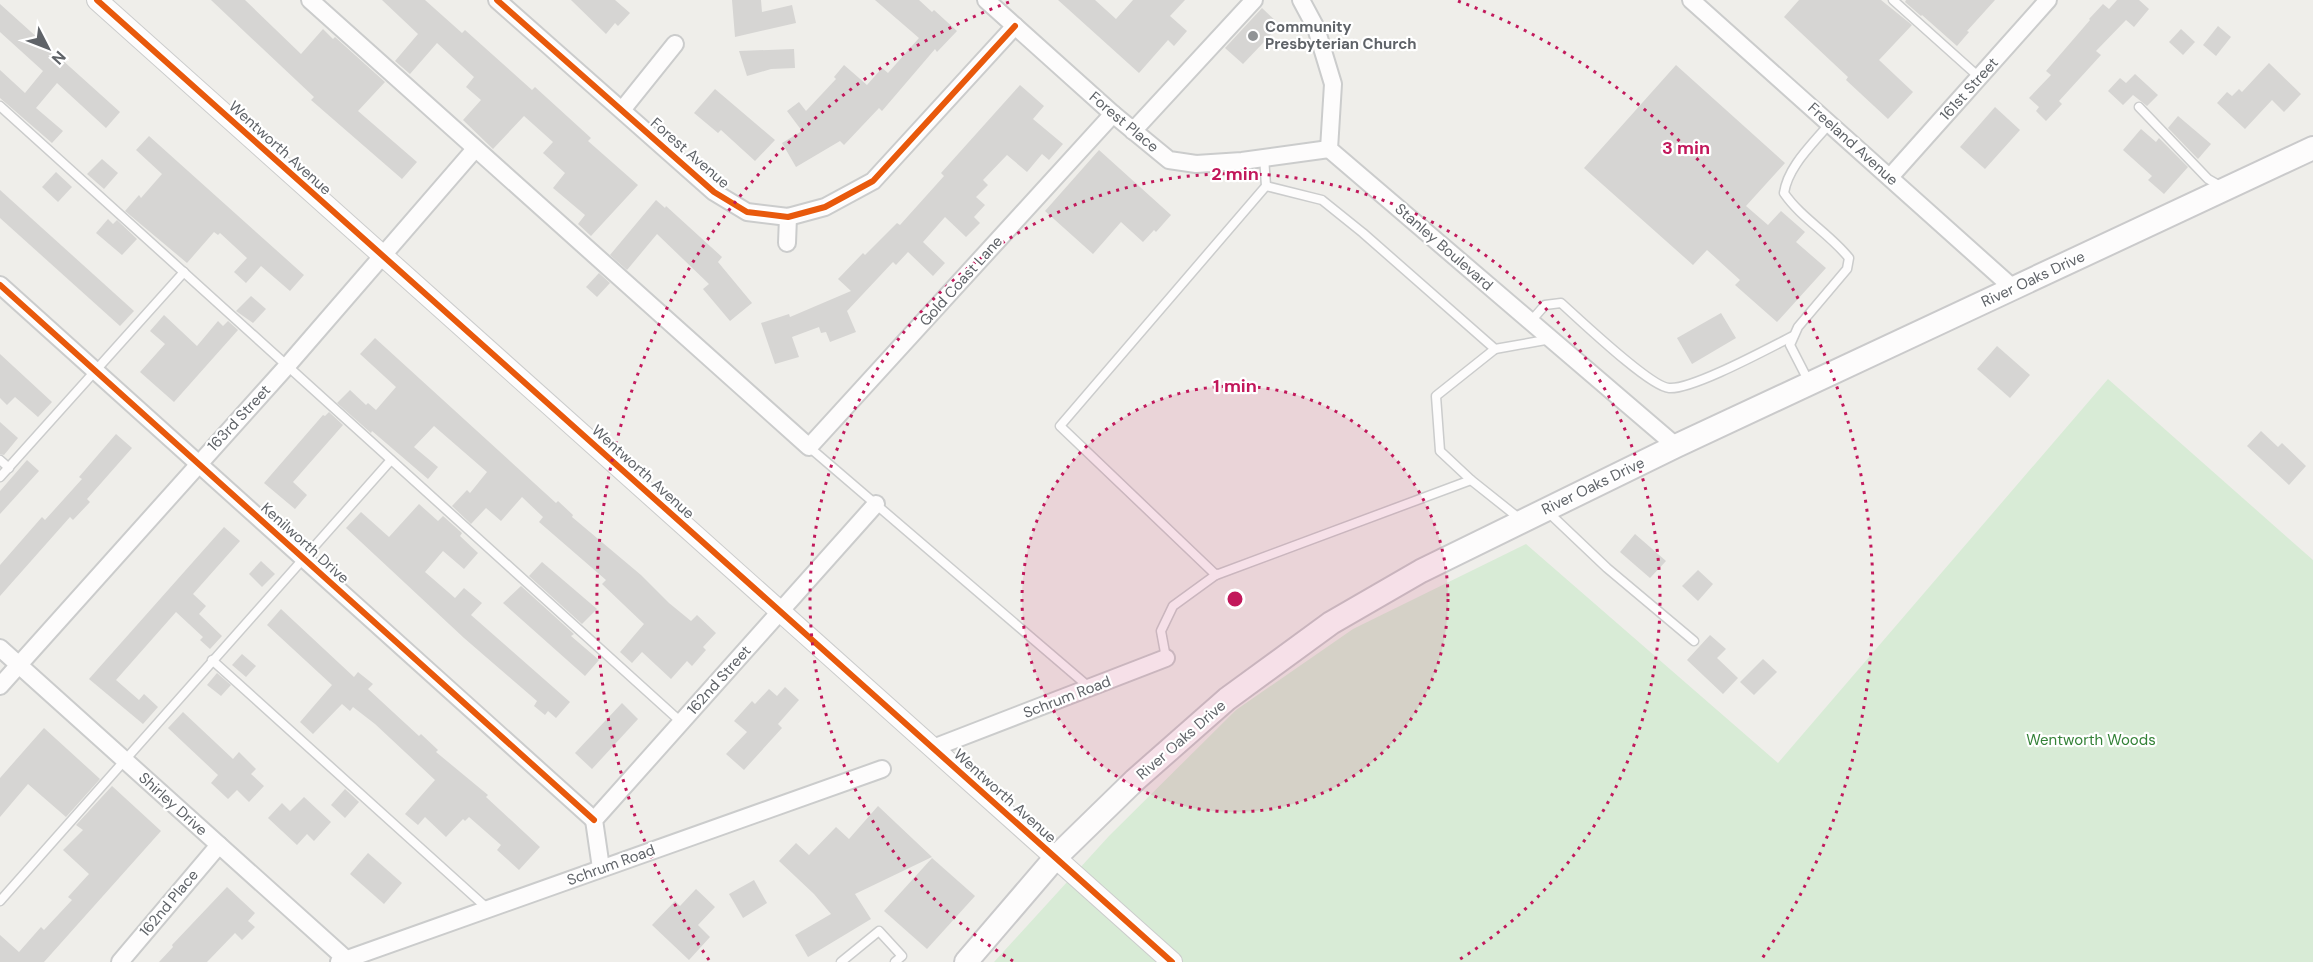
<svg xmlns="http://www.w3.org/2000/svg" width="2313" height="962" viewBox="0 0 2313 962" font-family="'DM Sans',sans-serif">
<rect width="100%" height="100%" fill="#efeeea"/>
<!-- green -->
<polygon fill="#d8ebd6" points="2108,379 2313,560 2313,962 994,962 1109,836 1236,710 1353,629 1526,544 1778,763"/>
<!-- building -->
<g fill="#d6d5d3">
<polygon points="211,0 245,0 301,54 323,29 333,39 335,37 385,82 358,111 417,162 402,179 311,100 314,97"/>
<polygon points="382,0 425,0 462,33 465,30 532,90 535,87 591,138 588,141 638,185 591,236 578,224 585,215 553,188 565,173 543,153 553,142 524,116 493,149 463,120 481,100 466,87 474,77 437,43 410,74 395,61 418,34"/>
<polygon points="571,0 615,0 630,13 618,26 615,23 606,34"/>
<polygon points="732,0 761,0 762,12 792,5 796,23 735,37"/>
<polygon points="875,0 919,0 932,12 934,10 957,31 937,52 935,49 882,111 879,108 844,145 840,141 796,167 782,143 802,131 787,111 799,102 806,111 836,79 834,77 844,65 867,85 882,68 888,73 919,38"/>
<polygon points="1058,0 1095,0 1116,19 1133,0 1185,0 1170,16 1187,31 1174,46 1168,40 1139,73"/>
<polygon points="1799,0 1881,0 1912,25 1879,60 1913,92 1888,119 1846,80 1848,77 1784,17"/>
<polygon points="1906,0 1995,0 1967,31 1969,32 1957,46 1922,15 1921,16 1905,2"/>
<polygon points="2117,0 2139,0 2149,9 2134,27 2126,20 2096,51 2101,55 2059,101 2062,104 2046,121 2036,111 2039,107 2029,98 2051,75 2046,71 2090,20 2089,19 2103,4 2109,9"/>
<polygon points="0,4 120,112 106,128 57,83 36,108 63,131 52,143 0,98 0,70 25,93 43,71 0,32"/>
<polygon points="1262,8 1280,25 1243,64 1225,48"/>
<polygon points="2218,26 2231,37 2216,56 2203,45"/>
<polygon points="2181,29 2195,42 2183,55 2169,42"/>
<polygon points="794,49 795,68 771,69 747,76 739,51"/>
<polygon points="2269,63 2301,94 2284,112 2272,100 2245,129 2217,103 2227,92 2232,96 2239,89 2242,92"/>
<polygon points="1676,65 1785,163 1746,206 1768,225 1781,211 1805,232 1796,242 1826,268 1777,322 1735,285 1740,280 1707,250 1693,265 1584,168"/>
<polygon points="2135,74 2158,95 2147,106 2133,95 2123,105 2108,91 2120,78 2126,83"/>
<polygon points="1020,85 1044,106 1033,119 1063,144 1049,160 1042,154 1027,172 1007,155 983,180 988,185 976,197 985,205 974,217 980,223 966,237 945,217 923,242 945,263 933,276 908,252 896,265 893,262 847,311 856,332 830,342 826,332 821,333 819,327 792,337 799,357 775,364 761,323 789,314 790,317 851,291 838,279 863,253 865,255 897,223 900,225 944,176 941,173"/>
<polygon points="715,89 775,140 755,161 721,130 718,133 694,113"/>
<polygon points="1995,107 2020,130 1985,169 1960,147"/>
<polygon points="2178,116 2211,144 2198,159 2168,128"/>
<polygon points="2141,129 2156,142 2159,138 2188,167 2164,194 2148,180 2152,176 2123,150"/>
<polygon points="149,136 304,275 290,291 261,266 246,283 234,272 247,258 220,233 218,235 214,232 187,263 125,211 139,195 141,198 162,174 136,150"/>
<polygon points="1099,150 1171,215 1156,232 1154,230 1143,242 1121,222 1093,254 1045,211"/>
<polygon points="102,159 118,173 104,189 87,174"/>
<polygon points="56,172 72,187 58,202 42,187"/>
<polygon points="0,190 134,311 120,326 0,218"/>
<polygon points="656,200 665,208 666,206 722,257 718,262 752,303 730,321 703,289 709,284 657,234 627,270 610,255"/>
<polygon points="108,219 113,224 117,220 137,239 122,255 96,233"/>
<polygon points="599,273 610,283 597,297 586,287"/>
<polygon points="251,296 266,309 253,323 236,311"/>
<polygon points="1721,313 1736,338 1692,364 1677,338"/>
<polygon points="164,315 197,346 218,321 223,326 228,321 238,330 174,402 140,372 165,344 150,331"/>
<polygon points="375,338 556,503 558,501 573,515 572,517 641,575 669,603 691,621 697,615 716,633 703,647 706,650 692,666 687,661 671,679 642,652 632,663 620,652 644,624 602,584 606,580 539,522 543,517 522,497 501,521 486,508 471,524 452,506 467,490 470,493 487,472 434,426 414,447 438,467 428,479 372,431 371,433 337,403 350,390 366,405 368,403 376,410 396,387 360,354"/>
<polygon points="1997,346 2030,375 2010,398 1977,369"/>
<polygon points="0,354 52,402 38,417 15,397 7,405 0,398"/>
<polygon points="329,412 343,425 293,482 307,495 295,509 264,483 323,415 325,416"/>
<polygon points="0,422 18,438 4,455 0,454"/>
<polygon points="2261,431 2278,447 2282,443 2306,466 2289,485 2247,446"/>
<polygon points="116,434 132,448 87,499 90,502 73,520 70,517 0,596 0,565 42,517 45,520 82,479 79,477"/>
<polygon points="27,460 39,471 0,514 0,491"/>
<polygon points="419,504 438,521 443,516 462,533 460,536 478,553 464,569 443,551 425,572 455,598 464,588 482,603 471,615 570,702 556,718 548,711 545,715 534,706 537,701 464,638 346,528 361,512 389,537"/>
<polygon points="224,527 240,541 193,594 206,606 199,614 222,636 210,649 200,640 203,637 176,612 116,680 139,700 144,694 158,707 143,724 89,679"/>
<polygon points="1635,534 1666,561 1650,578 1620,552"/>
<polygon points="261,561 275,574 262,587 249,574"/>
<polygon points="542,562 597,609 582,624 529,576"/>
<polygon points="1698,570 1713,584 1698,601 1682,586"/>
<polygon points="521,586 574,634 571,636 599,660 585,676 503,603"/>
<polygon points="281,609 354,677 358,672 373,684 368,689 419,736 421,734 438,750 436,752 488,795 486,797 540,847 519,870 497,850 501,845 469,817 465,821 463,819 446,837 425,817 418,825 405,814 435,780 375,724 353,707 350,711 342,704 313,734 300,722 332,685 267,625"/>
<polygon points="1710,635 1726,649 1717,658 1738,678 1723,694 1687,660"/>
<polygon points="242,654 256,666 246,677 232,665"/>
<polygon points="1763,659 1777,672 1754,695 1740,682"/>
<polygon points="217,673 231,685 221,696 207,685"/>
<polygon points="785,687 799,700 778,724 782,728 744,770 726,754 747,732 734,721 752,701 755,704 769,689 777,696"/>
<polygon points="622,703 638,719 592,769 575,753"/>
<polygon points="183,712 233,759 239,752 256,769 251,774 264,786 249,802 237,790 228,799 211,783 218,775 168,728"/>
<polygon points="44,728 100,779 66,817 28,784 0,817 0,778"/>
<polygon points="112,786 161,831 44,962 0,962 0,935 19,952 41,927 44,930 72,900 68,897 89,874 63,850 83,830 76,825"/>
<polygon points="345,789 359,802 345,818 331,805"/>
<polygon points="304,797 331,822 314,841 307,834 297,845 268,818 282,803 290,811"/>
<polygon points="878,806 932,857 855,894 871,919 808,957 795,935 831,914 814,894 779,861 796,843 809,855 836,827 849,839"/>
<polygon points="368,853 402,883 384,904 350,874"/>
<polygon points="932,858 975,896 927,949 884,911"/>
<polygon points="754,880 767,903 743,918 729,894"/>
<polygon points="227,887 255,913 248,921 255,927 242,940 235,933 207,962 159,962 173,947 172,945"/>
<polygon points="696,889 715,907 698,925 710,937 689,960 652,925 675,901 680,906"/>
</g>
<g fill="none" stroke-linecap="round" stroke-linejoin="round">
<!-- service casing -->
<g stroke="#cbcccc" stroke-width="11">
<g id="service">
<polyline points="1893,0 1979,77"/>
<polyline points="0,106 681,722"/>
<polyline points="2139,107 2208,179 2222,187"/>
<polyline points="1264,157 1266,186 1060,426 1216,575 1471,480 1520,519"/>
<polyline points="1266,186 1322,200 1363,233 1495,349 1551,339"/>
<path d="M1531 321 1545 305 1561 303C1579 319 1650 387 1669 388 1692 390 1769 348 1793 336"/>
<path d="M1809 382 1790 345 1798 327 1847 269 1849 258C1830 234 1801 218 1784 193 1788 166 1813 144 1830 123"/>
<polyline points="809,447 1089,687"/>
<polyline points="0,460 9,468"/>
<polyline points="0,477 184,272"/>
<polyline points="1471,480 1440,451 1436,396 1495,349"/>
<polyline points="1548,512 1607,568 1694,641"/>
<polyline points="1166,658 1161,631 1173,606 1217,574"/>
<polyline points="212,660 488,909"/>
<polyline points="0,901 391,460"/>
<polyline points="841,962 879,931 902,956 895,962"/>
</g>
</g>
<!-- minor casing -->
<g stroke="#cbcccc" stroke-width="20">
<g id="minor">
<polyline points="310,0 809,447 1113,114"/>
<polyline points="497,0 714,192 747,212 788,217 825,207 873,181 1015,26"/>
<polyline points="986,0 1113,114 1169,160 1196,164 1242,161 1329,149"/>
<polyline points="1301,0 1316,28 1333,84 1329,149 1676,446"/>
<polyline points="1691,0 2014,289"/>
<polyline points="622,110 675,44"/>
<polyline points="1133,131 1254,0"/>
<polyline points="1890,177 2048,0"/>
<polyline points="787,243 788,217"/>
<polyline points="0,285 594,820"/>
<polyline points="0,648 347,960"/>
<polyline points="0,686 287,366 475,149"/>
<polyline points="933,748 1166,658"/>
<polyline points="601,868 594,820 876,504"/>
<polyline points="120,962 219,845"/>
<polyline points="339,962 882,769"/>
</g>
</g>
<!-- tertiary casing -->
<g stroke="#cbcccc" stroke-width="22">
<polyline id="tertiary" points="97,0 1172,962"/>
</g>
<!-- secondary casing -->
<g stroke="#cacacb" stroke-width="26">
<polyline id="secondary" points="966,962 1056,857 1135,780 1227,699 1331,623 1421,571 1676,446 2313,148"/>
</g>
<!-- service -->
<use href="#service" stroke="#fdfcfc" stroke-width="8"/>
<!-- minor -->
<use href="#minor" stroke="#fdfcfc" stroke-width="16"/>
<!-- tertiary -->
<use href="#tertiary" stroke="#fdfcfc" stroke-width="20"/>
<!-- secondary -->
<use href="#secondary" stroke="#fdfcfc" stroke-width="22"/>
<!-- cycleway casing -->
<g stroke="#fff" stroke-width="10">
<g id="cycleway">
<polyline points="97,0 1172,962"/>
<polyline points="497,0 714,192 747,212 788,217 825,207 873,181 1015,26"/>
<polyline points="0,285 594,820"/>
</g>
</g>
<!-- cycleway -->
<use href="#cycleway" stroke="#e8590c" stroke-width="6"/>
</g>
<!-- distance rings -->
<circle cx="1235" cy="599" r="213" fill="#c2185b" fill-opacity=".12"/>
<g fill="none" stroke="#c2185b" stroke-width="3" stroke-dasharray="3 6">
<circle cx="1235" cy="599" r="213"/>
<path d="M1013 961A425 425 0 1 1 1457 961"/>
<path d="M709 960A638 638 0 0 1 1012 1M1458 1A638 638 0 0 1 1761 960"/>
</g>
<!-- markers -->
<circle fill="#919496" stroke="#fff" stroke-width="2" cx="1253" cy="36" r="6"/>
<g text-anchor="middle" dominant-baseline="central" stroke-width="4.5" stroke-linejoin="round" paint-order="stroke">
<!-- poi labels -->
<g font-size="15" font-weight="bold" fill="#5f6368" stroke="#fff" text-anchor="start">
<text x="1265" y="27">Community<tspan x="1265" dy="17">Presbyterian Church</tspan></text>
</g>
<!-- street labels -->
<g font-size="15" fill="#5f6368" stroke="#fff">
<text transform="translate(1969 89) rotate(-48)">161st Street</text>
<text transform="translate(1124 122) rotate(40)">Forest Place</text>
<text transform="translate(1853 144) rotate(42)">Freeland Avenue</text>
<text transform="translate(280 148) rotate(42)">Wentworth Avenue</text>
<text transform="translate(690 153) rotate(41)">Forest Avenue</text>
<text transform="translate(1444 247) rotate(41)">Stanley Boulevard</text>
<text transform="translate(2033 279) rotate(-25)">River Oaks Drive</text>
<text transform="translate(961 281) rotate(-48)">Gold Coast Lane</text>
<text transform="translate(239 418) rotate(-47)">163rd Street</text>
<text transform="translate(643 472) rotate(42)">Wentworth Avenue</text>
<text transform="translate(1593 486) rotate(-26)">River Oaks Drive</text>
<text transform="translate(305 543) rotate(42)">Kenilworth Drive</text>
<text transform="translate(719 680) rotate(-48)">162nd Street</text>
<text transform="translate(1067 697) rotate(-21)">Schrum Road</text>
<text transform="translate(1181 740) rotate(-41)">River Oaks Drive</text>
<text transform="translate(1005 796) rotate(42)">Wentworth Avenue</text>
<text transform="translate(173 804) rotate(42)">Shirley Drive</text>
<text transform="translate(611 865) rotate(-20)">Schrum Road</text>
<text transform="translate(169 903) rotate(-50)">162nd Place</text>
</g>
<!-- park labels -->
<g font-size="15" fill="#348238" stroke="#fff">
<text x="2091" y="740">Wentworth Woods</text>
</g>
</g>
<circle cx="1235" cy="599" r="9" fill="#c2185b" stroke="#fff" stroke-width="3"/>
<g font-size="18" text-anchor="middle" font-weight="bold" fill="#c2185b" stroke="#fff" stroke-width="4.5" stroke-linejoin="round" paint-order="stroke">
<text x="1686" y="154">3 min</text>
<text x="1235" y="180">2 min</text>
<text x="1235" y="392">1 min</text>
</g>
<!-- north arrow -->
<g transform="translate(48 48) rotate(132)" stroke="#ffffff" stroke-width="4.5" paint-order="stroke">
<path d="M0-4.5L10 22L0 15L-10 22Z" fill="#5f6368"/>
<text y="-9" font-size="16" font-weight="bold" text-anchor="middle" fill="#5f6368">N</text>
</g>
</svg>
